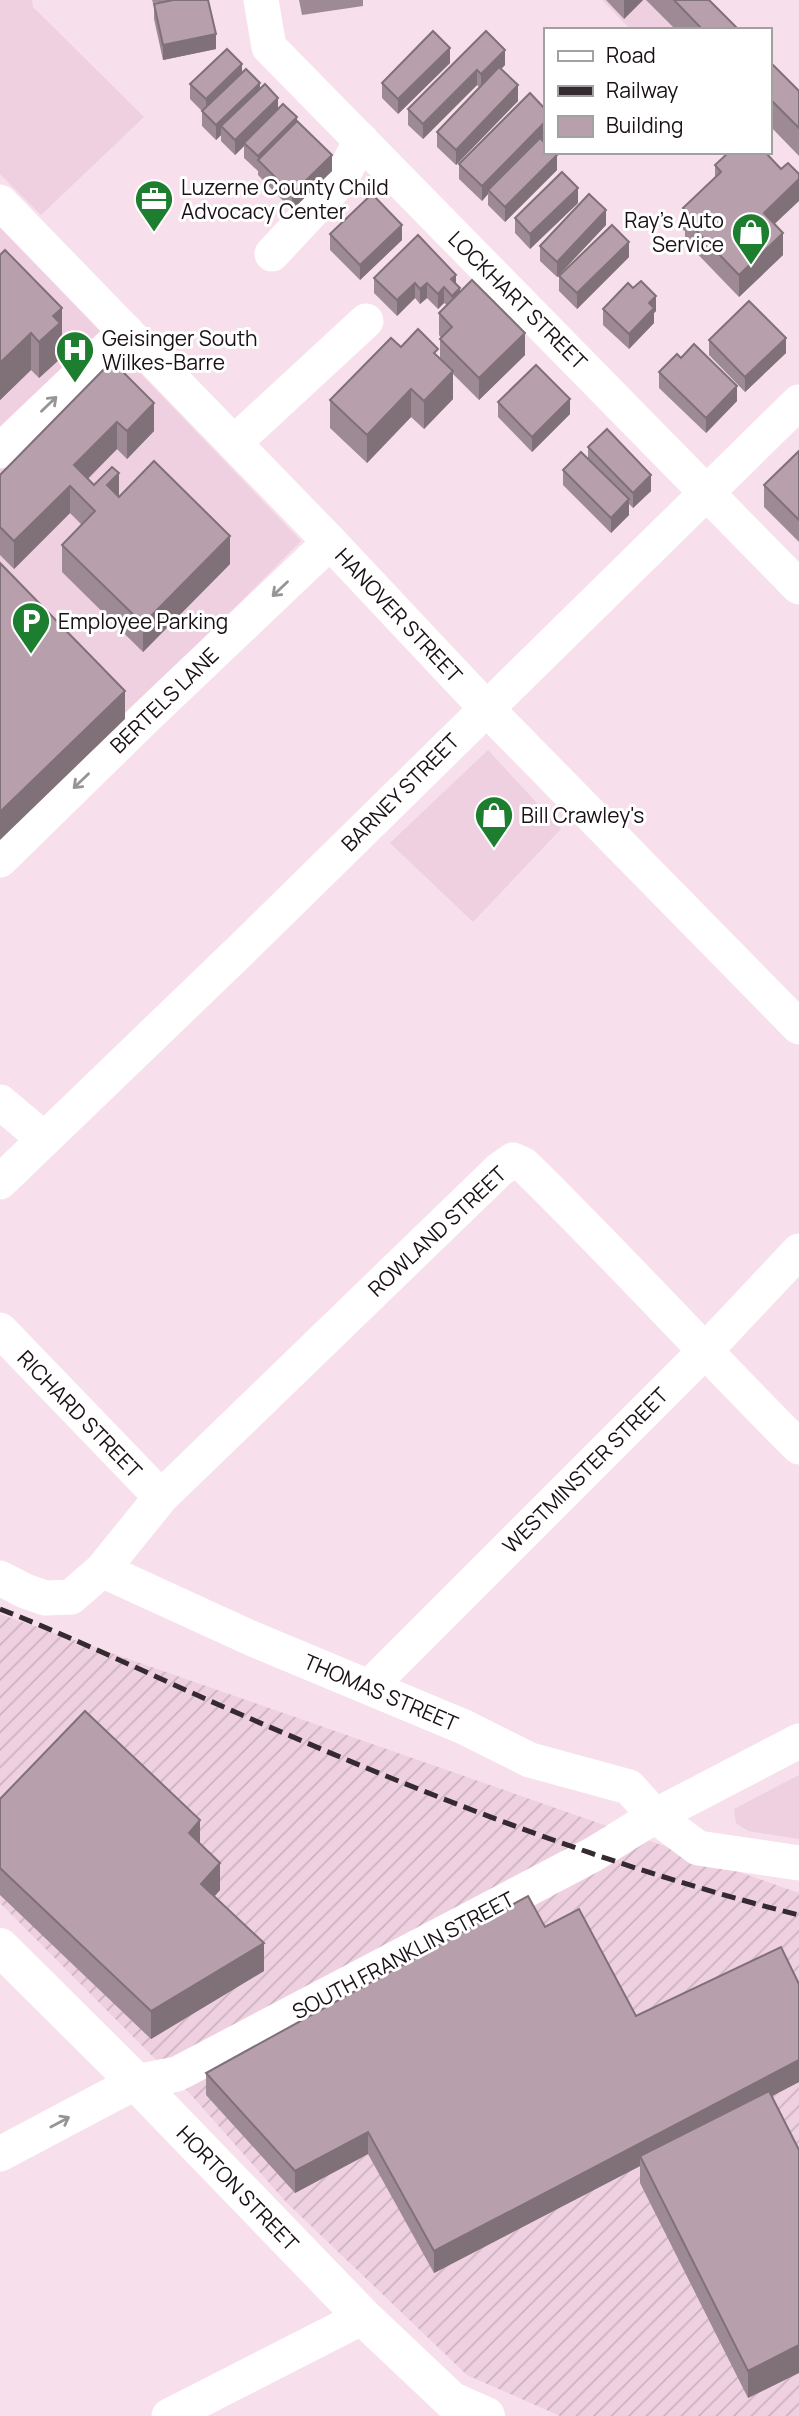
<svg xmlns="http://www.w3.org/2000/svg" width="799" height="2416" viewBox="0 0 799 2416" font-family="Manrope,sans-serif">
<defs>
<pattern id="industrial-furrows" width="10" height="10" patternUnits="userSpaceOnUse" patternTransform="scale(1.75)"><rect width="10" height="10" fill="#efd0e0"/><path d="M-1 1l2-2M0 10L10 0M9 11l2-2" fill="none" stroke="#ccb2bf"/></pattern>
</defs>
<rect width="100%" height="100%" fill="#f7dfeb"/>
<!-- built -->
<g fill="#efd0e0">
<polygon points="0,0 32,0 33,7 144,117 41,215 0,174"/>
<polygon points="602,0 685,0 715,30 631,30"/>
<polygon points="0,227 301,541 0,843"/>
<polygon points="488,750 561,829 473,922 390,843"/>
<polygon points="799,1775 799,1839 748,1831 736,1823 734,1809"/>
</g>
<!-- industrial -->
<polygon fill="url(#industrial-furrows)" points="0,1614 799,1893 799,2416 560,2416 467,2375 286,2202 193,2097 0,1903"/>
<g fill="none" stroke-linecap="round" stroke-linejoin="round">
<!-- minor -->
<g stroke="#fff" stroke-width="35">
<polyline points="261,0 269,47 799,587"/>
<polyline points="0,202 330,542 486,708 799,1027"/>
<polyline points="272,254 340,181 361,140"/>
<polyline points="234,443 366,321"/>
<polyline points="0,451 126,331"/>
<polyline points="0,860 146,717 330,542"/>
<polyline points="0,1102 44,1139"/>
<polyline points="0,1182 245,946 799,402"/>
<polyline points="0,1330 161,1497"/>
<polyline points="102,1570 253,1639 464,1727 530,1760 629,1787 655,1816 698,1848 799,1863"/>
<path d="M0 1578 25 1591 45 1598 71 1597 102 1570 161 1497 499 1170 513 1160 524 1165C618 1257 706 1354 799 1447"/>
<polyline points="369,1687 704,1352 799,1251"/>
<polyline points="0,2154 136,2082 177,2074 594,1854 655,1816 799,1741"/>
<polyline points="169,2416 363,2317"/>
</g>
<!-- major -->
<polyline stroke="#fff" stroke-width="38" points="0,1947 136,2082 363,2317 452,2401 486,2416"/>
<!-- rail -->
<path stroke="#342a2f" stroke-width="5" stroke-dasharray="14 7" stroke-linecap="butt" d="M0 1609C82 1641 161 1680 242 1715 423 1794 607 1867 799 1915"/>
</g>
<!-- wall -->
<g fill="#9d8a94">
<polygon points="152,0 208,0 216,49 163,60 154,19 154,4 164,2 153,3"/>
<polygon points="299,0 363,0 363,6 302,15"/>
<polygon points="606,0 643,0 624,19"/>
<polygon points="646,0 709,0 739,30 676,30"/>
<polygon points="486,31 505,65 501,69 518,101 456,165 437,147 437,132 480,88 477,85 423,139 408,125 408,109"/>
<polygon points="769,61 799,91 799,156 769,125"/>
<polygon points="450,63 398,114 382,98 382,83"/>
<polygon points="242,72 260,88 278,109 297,122 332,171 292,210 258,175 258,171 244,158 244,146 235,155 221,141 221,135 216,140 202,126 202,111 190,99 190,84"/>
<polygon points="545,109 545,137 542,140 557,170 505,222 488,205 488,194 482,201 459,179 459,164"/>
<polygon points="715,165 775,224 783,255 739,297 685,241 685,231 683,230 683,208 715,177"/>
<polygon points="578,203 530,249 515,233 515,218"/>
<polygon points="606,225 557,277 540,261 540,246"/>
<polygon points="330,234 402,240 360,280 330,250"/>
<polygon points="0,255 62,344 60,346 60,359 39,378 31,370 0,400"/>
<polygon points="629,257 577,309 559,291 559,276"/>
<polygon points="374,278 456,284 460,292 525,355 479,400 453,374 453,399 424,429 411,417 367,463 330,428 330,400 401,347 440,359 440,339 441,338 439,335 439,313 447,305 444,303 438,309 427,298 420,304 415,298 397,316 374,293"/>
<polygon points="603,309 656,311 654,313 654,323 629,349 603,325"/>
<polygon points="709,340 786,353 745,392 709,355"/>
<polygon points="681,358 737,401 706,433 659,388 659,372"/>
<polygon points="112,361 154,431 127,459 117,449 88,479 94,485 119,496 230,564 143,652 62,572 62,545 82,525 70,513 14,569 0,555 0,475"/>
<polygon points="498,402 570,414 532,452 498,417"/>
<polygon points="588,447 651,491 633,508 629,504 629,515 611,533 563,485 563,470 588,459"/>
<polygon points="799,451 799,542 764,507 764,485"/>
<polygon points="0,1799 200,1843 220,1890 214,1897 264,1971 151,2039 0,1895"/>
<polygon points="545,1927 636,2016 799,2082 772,2096 748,2398 640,2183 640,2166 434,2273 368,2154 295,2193 206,2095 206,2073"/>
</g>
<!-- shaded-wall -->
<g fill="#807078">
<polygon points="624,0 643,0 624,19"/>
<polygon points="216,34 216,49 163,60 163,45"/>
<polygon points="450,48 450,63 398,114 398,99"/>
<polygon points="505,50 505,65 481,89 481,74"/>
<polygon points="242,64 242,79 206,114 206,99"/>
<polygon points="477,70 477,85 423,139 423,124"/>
<polygon points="260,83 260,98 221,126 221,135 216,140 216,125"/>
<polygon points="518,85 518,101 456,165 456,150"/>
<polygon points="278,98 278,113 244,143 244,146 235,155 235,140"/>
<polygon points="297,117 297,133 258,160 258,171 258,156"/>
<polygon points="545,122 545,137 491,192 488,190 488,194 482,201 482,186"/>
<polygon points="332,155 332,171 292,210 292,194"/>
<polygon points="557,155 557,170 505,222 505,207"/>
<polygon points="799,179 799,201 764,234 764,213"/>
<polygon points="578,188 578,203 530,249 530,234"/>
<polygon points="606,210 606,225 557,277 557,262"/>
<polygon points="402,225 402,240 360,280 360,265"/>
<polygon points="783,233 783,255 739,297 739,275"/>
<polygon points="629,242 629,257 577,309 577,293"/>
<polygon points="456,275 456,290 451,279"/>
<polygon points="415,283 415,298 397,316 397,300"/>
<polygon points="427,283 427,298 420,304 420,289"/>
<polygon points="444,287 444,303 438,309 438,294"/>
<polygon points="460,288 460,303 452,311 452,296"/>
<polygon points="656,296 656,311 654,313 654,323 629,349 629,334 649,303"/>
<polygon points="62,308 62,344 60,346 60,359 39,378 39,342 53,316"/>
<polygon points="31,333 31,370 0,400 0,363"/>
<polygon points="525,333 525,355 479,400 479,378"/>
<polygon points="786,338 786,353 745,392 745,377"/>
<polygon points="453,371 453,399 424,429 424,401"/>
<polygon points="737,386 737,401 706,433 706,418"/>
<polygon points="411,389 411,417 367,463 367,435"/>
<polygon points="570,399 570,414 532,452 532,437"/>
<polygon points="154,403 154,431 127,459 127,431"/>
<polygon points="117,422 117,449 75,491 74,465"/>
<polygon points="119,473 119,501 107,485"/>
<polygon points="651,475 651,491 633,508 633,493"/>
<polygon points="70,486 70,513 14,569 14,541"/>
<polygon points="629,499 629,515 611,533 611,518"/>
<polygon points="230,536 230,564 143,652 143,624"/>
<polygon points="125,691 125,719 0,840 0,812"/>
<polygon points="200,1820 200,1848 189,1833"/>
<polygon points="220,1863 220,1890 201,1911 201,1884"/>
<polygon points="264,1943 264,1971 151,2039 151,2011"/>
<polygon points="799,2060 799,2082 643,2163 640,2156 640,2166 434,2273 434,2251"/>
<polygon points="368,2132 368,2154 295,2193 295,2171"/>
<polygon points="799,2345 799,2373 748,2398 748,2371"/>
</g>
<!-- building -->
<g fill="#b7a0ac" stroke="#807078" stroke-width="2">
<polygon points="173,0 208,0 216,34 163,45 154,4"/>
<polygon points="674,0 709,0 739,30 703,30"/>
<polygon points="433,31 450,48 398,99 382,83"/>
<polygon points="486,31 505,50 481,74 477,70 423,124 408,109"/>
<polygon points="227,49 242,64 206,99 190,84"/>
<polygon points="769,61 799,91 799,128 769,98"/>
<polygon points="499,67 518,85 456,150 437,132"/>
<polygon points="246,69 260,83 216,125 202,111"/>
<polygon points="265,84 278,98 235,140 221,126"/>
<polygon points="530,93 545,109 545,122 482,186 459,164"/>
<polygon points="283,104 297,117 258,156 244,143"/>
<polygon points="297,121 332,155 292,194 258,160"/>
<polygon points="540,138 545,143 545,152 554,152 557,155 505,207 488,190"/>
<polygon points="729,152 765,152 781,169 788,163 799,174 799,179 764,213 783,233 739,275 685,219 689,214 683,208 721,172 715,165"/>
<polygon points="562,172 578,188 530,234 515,218"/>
<polygon points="372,194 402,225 360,265 330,234"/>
<polygon points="589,194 606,210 557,262 540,246"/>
<polygon points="612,225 629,242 577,293 559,276"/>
<polygon points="418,235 456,275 451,279 460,288 452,296 444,287 438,294 427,283 420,289 415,283 397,300 374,278"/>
<polygon points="5,250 62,308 53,316 60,323 39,342 31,333 0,363 0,255"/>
<polygon points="472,280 525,333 479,378 440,339 452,327 439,313"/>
<polygon points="641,281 656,296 649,303 654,308 629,334 603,309 628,283 633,288"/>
<polygon points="749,301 786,338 745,377 709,340"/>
<polygon points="418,329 438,349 434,353 453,371 424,401 411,389 367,435 330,400 391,338 401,347"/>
<polygon points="694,344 737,386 706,418 659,372 677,354 681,358"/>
<polygon points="112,361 154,403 127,431 117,422 74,465 94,485 112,467 119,473 107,485 119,497 154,461 230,536 143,624 62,545 95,511 70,486 14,541 0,527 0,475"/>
<polygon points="536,365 570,399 532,437 498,402"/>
<polygon points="607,429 651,475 633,493 588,447"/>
<polygon points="799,451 799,520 764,485"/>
<polygon points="581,452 629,499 611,518 563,470"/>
<polygon points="0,563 125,691 0,812"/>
<polygon points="85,1711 200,1820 189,1833 220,1863 201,1884 264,1943 151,2011 0,1868 0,1799"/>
<polygon points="528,1896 545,1927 579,1909 636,2016 781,1947 799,1984 799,2060 434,2251 368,2132 295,2171 206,2073"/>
<polygon points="769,2091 799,2150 799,2345 748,2371 640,2156"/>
</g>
<!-- one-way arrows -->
<defs><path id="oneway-shaft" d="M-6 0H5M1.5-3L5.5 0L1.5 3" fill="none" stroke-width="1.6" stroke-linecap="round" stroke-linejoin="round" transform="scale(1.75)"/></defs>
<g stroke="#989496">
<use href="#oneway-shaft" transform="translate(49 404) rotate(-44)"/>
<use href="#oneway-shaft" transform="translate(280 589) rotate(136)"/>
<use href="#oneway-shaft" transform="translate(81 781) rotate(136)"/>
<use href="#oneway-shaft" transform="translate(60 2122) rotate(-28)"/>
</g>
<!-- icons -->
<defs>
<g id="office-pin" transform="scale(2.0125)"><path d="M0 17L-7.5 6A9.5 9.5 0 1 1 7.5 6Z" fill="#1e7e30" stroke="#fff"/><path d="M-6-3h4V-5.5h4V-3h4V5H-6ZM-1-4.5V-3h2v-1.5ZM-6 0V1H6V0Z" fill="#fff"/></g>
<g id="shop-pin" transform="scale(2.0125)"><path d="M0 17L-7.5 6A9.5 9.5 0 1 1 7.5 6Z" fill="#1e7e30" stroke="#fff"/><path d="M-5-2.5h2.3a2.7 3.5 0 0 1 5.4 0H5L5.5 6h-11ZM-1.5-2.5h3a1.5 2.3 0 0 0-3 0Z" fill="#fff"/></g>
<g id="hospital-pin" transform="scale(2.0125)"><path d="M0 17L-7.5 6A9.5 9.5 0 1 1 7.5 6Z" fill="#1e7e30" stroke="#fff"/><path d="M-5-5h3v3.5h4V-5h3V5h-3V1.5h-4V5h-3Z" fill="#fff"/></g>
<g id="parking-pin" transform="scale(2.0125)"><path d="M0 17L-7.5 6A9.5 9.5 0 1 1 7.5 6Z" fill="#1e7e30" stroke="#fff"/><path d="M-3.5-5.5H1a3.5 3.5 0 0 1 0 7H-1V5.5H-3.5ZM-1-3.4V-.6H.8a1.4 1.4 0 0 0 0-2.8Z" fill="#fff"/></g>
</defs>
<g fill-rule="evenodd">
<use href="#office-pin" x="154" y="199"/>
<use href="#shop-pin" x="751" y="232"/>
<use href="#hospital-pin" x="75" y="350"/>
<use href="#parking-pin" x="31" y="621"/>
<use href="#shop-pin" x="494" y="815"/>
</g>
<g text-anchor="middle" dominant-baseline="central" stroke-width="6" stroke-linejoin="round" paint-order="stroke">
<!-- poi labels -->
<g font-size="21" fill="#191115" stroke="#fff" text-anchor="start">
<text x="181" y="187">Luzerne County Child<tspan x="181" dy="24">Advocacy Center</tspan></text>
<text x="724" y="220" text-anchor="end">Ray's Auto<tspan x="724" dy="24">Service</tspan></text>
<text x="102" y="338">Geisinger South<tspan x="102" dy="24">Wilkes-Barre</tspan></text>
<text x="58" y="621">Employee Parking</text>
<text x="521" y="815">Bill Crawley's</text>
</g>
<!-- street labels -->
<g font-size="21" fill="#191115" stroke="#fff">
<text transform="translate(518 300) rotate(45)">LOCKHART STREET</text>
<text transform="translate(399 615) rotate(47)">HANOVER STREET</text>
<text transform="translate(164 700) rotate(-44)">BERTELS LANE</text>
<text transform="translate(400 792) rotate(-45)">BARNEY STREET</text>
<text transform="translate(437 1231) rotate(-43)">ROWLAND STREET</text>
<text transform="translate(80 1414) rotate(46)">RICHARD STREET</text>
<text transform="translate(585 1470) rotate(-45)">WESTMINSTER STREET</text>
<text transform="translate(381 1692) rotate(23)">THOMAS STREET</text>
<text transform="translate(403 1955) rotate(-28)">SOUTH FRANKLIN STREET</text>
<text transform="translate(238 2188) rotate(46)">HORTON STREET</text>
</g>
</g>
<!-- legend -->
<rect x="544" y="28" width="228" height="126" fill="#ffffff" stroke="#a3a0a1" stroke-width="2"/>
<rect x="558" y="51" width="35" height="10" fill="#ffffff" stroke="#a3a0a1" stroke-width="2"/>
<text x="606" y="63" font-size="21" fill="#191115">Road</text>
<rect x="558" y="86" width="35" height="10" fill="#342a2f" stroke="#a3a0a1" stroke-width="2"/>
<text x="606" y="98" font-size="21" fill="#191115">Railway</text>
<rect x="558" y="116" width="35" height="21" fill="#b7a0ac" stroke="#a3a0a1" stroke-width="2"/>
<text x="606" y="133" font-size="21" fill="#191115">Building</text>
</svg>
